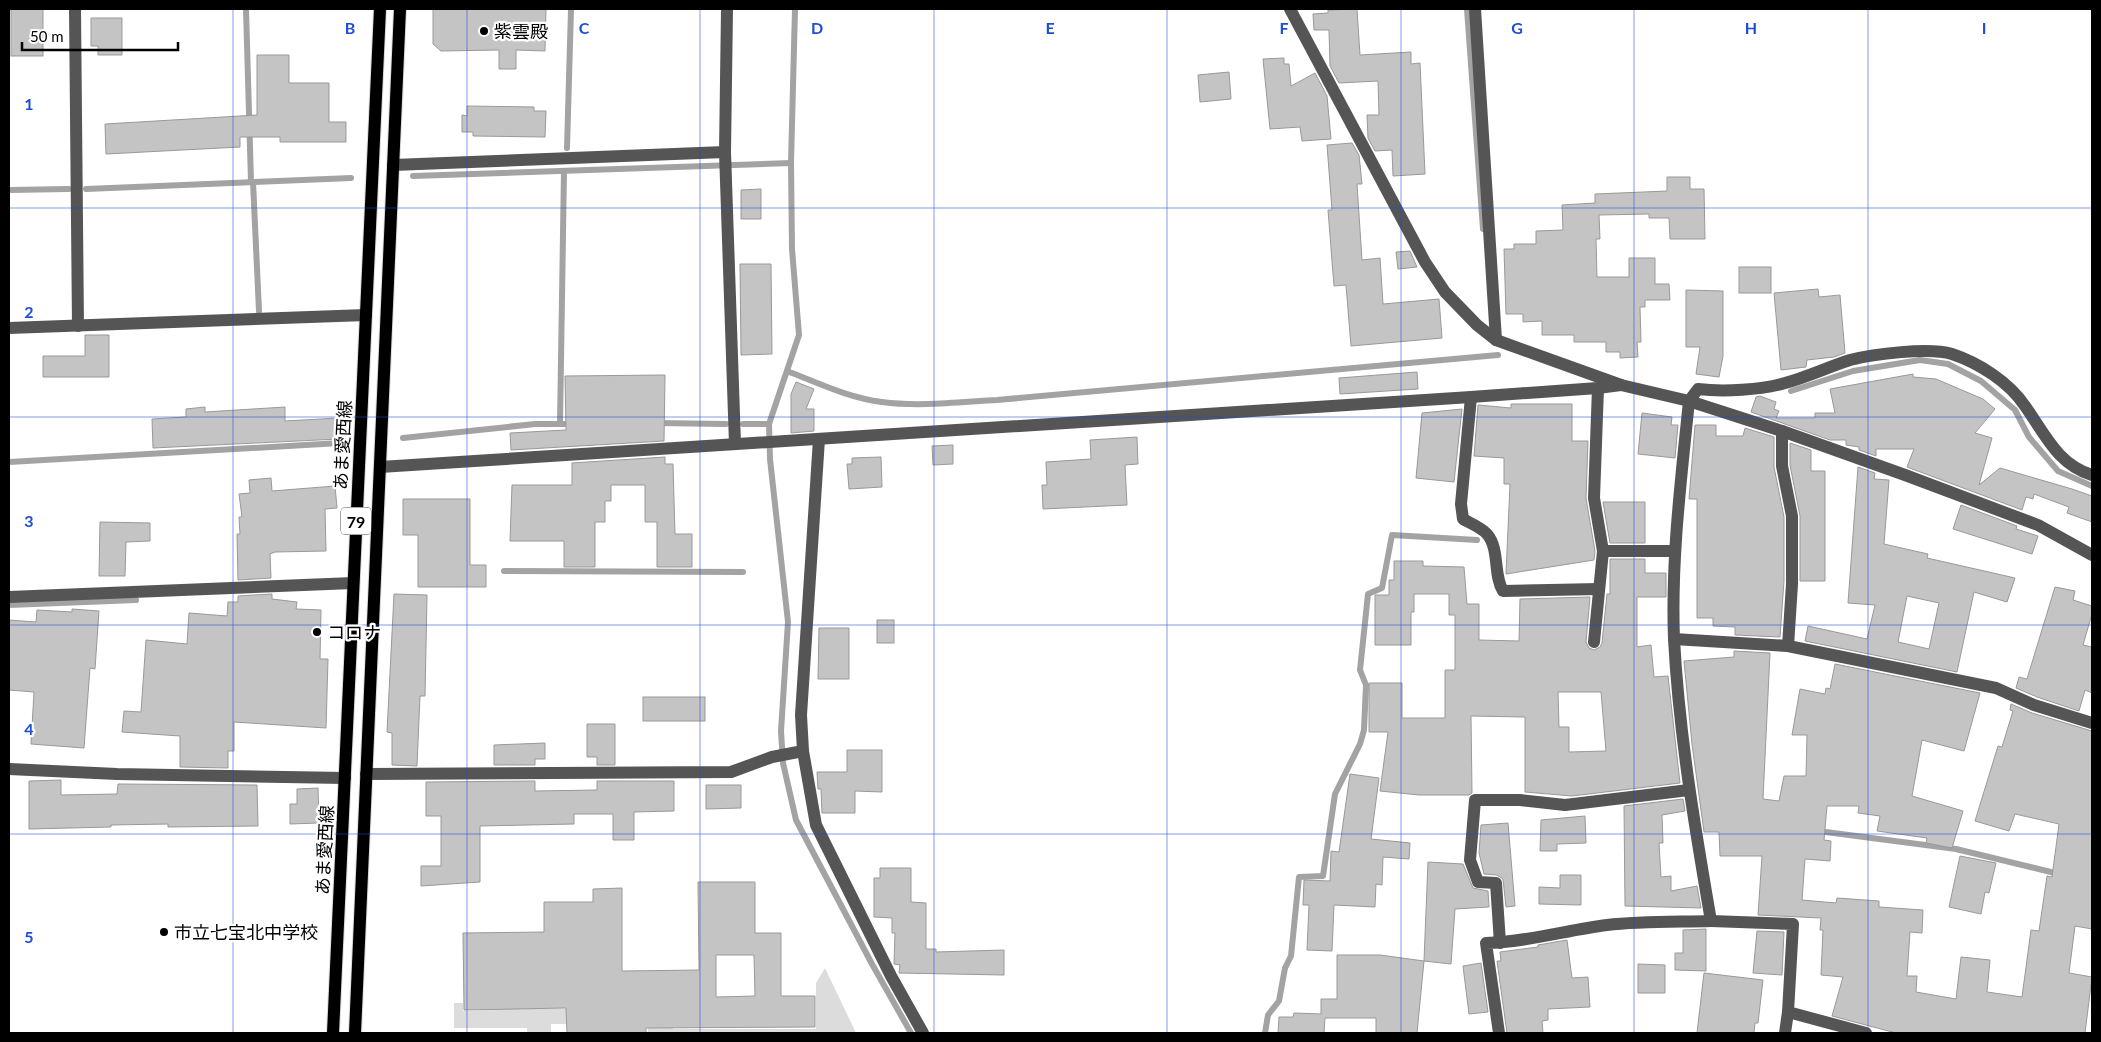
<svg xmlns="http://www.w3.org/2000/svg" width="2101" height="1042" viewBox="0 0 2101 1042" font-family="Lato,'Noto Sans JP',sans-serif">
<rect width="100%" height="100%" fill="#fff"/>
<!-- green -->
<g fill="#dcdcdc">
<polygon points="825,968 856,1033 648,1033 648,1027 673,1004 673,1029 816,1029 816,983"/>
<polygon points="494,1001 502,1009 534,1009 542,1001 542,1009 573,1009 588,1024 551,1024 551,1033 527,1033 527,1028 454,1028 454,1003 463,1003 463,1011 494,1010"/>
</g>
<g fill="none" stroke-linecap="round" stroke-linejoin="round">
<!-- stream -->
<g stroke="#a3a3a3" stroke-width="6">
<polyline points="246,9 251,182"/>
<polyline points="795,9 791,163 792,249 799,335 769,424 770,459 788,622 781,731 783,763 796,820 872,964 911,1033"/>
<polyline points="1467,9 1483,229"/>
<polyline points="567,148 571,9"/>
<polyline points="413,176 791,163"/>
<polyline points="253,182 259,311"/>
<polyline points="86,189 351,178"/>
<polyline points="9,190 69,189"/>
<path d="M787 371C818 383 849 398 882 402 919 407 960 402 997 400L1498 355"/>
<polyline points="1791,391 1853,371 1920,360 1948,364 1981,381 2015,410 2029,437 2058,471 2092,486"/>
<polyline points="656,423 726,424"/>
<polyline points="560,424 564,171"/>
<polyline points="743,424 769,424"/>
<polyline points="403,438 535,424 574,424"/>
<polyline points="9,462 340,443"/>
<polyline points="504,571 743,572"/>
<polyline points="9,605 136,600"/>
<polyline points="1818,831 1956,849 2059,874"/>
<polyline points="1265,1033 1268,1015 1279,1001 1285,968 1291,956 1299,877 1323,876 1335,794 1360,744 1364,730 1366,685 1360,670 1368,594 1382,588 1392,535 1477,540"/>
</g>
</g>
<!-- building -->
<g fill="#c4c4c4" stroke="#999" fill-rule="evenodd">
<rect x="11" y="9" width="32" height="47"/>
<polygon points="433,9 546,9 545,51 516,50 516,69 499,69 499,50 441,51 433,44"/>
<polygon points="1357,9 1360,55 1411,52 1411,64 1420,63 1425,174 1393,176 1392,150 1375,151 1368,138 1367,115 1379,115 1378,81 1339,83 1330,66 1329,30 1314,30 1313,14 1328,13 1328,10"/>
<polygon points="91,18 122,18 122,55 98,55 98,46 91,46"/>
<polygon points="257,55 289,55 289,83 329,83 329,122 346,122 346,142 280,142 280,137 240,137 240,147 106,154 105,124 257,115"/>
<polygon points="1284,58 1284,64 1289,64 1291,86 1315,73 1327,96 1331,139 1302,141 1300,127 1270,129 1263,59"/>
<polygon points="1229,72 1231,99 1200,102 1198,75"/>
<polygon points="467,106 534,107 534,111 546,111 545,137 473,136 473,132 462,132 462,115 467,116"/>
<polygon points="1352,143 1359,155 1362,184 1357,184 1362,260 1380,258 1383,304 1439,299 1442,338 1351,346 1346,285 1334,286 1328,210 1332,210 1327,145"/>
<polygon points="1667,177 1690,177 1690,189 1704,189 1705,239 1670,239 1669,218 1649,218 1649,214 1599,215 1600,239 1596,239 1597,277 1629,277 1629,258 1655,258 1655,284 1669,284 1670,300 1645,300 1645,307 1640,307 1641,342 1637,342 1638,357 1620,358 1620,352 1606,352 1606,342 1574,342 1574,335 1542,335 1542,321 1523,322 1523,314 1506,314 1504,249 1514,249 1514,244 1536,244 1536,231 1563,230 1562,205 1595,203 1595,194 1667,191"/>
<polygon points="761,189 761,219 741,219 741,190"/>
<polygon points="1410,251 1417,267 1398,269 1396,252"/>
<polygon points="740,264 771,264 772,354 741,355"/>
<rect x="1739" y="267" width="32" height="26"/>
<polygon points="1818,289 1819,297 1840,295 1845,353 1834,357 1807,360 1806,367 1781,370 1774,293"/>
<polygon points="1686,290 1723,291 1723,356 1719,377 1696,374 1700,347 1686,347"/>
<polygon points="85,335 109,335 109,377 43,377 43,356 85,356"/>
<polygon points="1417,372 1418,389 1340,394 1339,378"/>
<polygon points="1913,374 1913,377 1936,379 1983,399 1995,409 1975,433 1992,438 1979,485 2000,468 2072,489 2092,496 2092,522 2067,513 2069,507 2034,494 2033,499 2026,497 2022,510 1907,467 1914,449 1876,449 1876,456 1859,450 1859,447 1846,445 1846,440 1830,440 1751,412 1756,397 1760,396 1776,402 1774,409 1779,411 1776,418 1815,418 1815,413 1835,413 1830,389"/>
<polygon points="665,375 664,441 511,450 510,433 566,430 565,376"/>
<polygon points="796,382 814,389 806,409 814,409 814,431 791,433 791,394"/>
<polygon points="1511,404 1572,404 1572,441 1588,441 1586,498 1595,551 1594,560 1506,574 1510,484 1504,484 1504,458 1474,456 1478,405 1511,408"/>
<polygon points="205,407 205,412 285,407 285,421 338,418 339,439 153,448 152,419 186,417 186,409"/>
<polygon points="1462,409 1454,482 1416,478 1422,413"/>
<polygon points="1642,413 1672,417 1671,425 1678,425 1675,458 1638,454"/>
<polygon points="1695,425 1716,425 1716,436 1743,436 1745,428 1774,437 1774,467 1784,517 1784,581 1780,637 1735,635 1735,627 1713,626 1713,618 1697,618 1697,499 1689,499"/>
<polygon points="1137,437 1138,464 1125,465 1127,505 1043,509 1042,485 1047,485 1046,462 1091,459 1090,440"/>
<polygon points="1790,443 1811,450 1811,471 1825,471 1825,581 1800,581 1800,516 1790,465"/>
<polygon points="953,445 953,464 933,465 932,446"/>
<polygon points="665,457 665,464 673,464 675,534 692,534 692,567 657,567 657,522 645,522 645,485 611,485 611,501 605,501 605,522 595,522 595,567 564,567 564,541 510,541 512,485 572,485 572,463"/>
<polygon points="881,457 882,487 849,489 847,464 852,464 852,458"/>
<path d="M1858 467 1875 473 1874 479 1889 480 1884 544 1928 554 1927 558 2015 578 2007 602 1974 592 1957 672 1805 641 1808 626 1867 639 1875 605 1848 603ZM1907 596 1939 603 1929 649 1898 642Z"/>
<polygon points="271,478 272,491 335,486 337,508 325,509 326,551 275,552 270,554 271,578 238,580 237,534 240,534 239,517 242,517 239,494 250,493 249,480"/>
<polygon points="403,499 470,499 470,565 486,565 486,587 418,587 418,535 403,535"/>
<polygon points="1603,502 1645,502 1645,543 1610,543"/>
<polygon points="1961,505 2017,526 2016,529 2038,536 2032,554 1953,529"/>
<polygon points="100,522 150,523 150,541 126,542 125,576 99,576"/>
<path d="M1610 559H1645V573H1666V597H1637V647L1651 645 1654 677 1668 676 1680 783 1572 796 1525 792V717L1471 716 1472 793 1469 795H1419L1380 791 1388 732H1369V683H1402V718H1445V670H1455V615H1449V594H1414V612H1411V645H1375V595H1389V580H1394V561H1423V566L1464 567 1467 604H1479V640L1519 641 1520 599 1590 597 1586 642 1589 648 1594 650 1600 647 1602 643 1607 594H1610ZM1558 692H1601L1606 751 1569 752V727H1559Z"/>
<polygon points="2055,587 2075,591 2073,600 2092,606 2092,614 2083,645 2092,647 2092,693 2085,690 2079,711 2037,697 2016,688 2019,677 2027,679"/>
<polygon points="272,594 272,599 297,602 296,609 321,610 320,659 328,659 326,728 234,722 234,751 228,751 228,768 180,767 180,736 122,732 124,711 141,712 146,640 187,644 189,613 227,616 228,602 238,602 238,596"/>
<polygon points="394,594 427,595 425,696 420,696 417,766 392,765 392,733 387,732"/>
<polygon points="72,609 99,611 95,669 90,668 84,748 31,744 34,692 9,690 9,620 36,622 37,610 72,612"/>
<rect x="877" y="620" width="17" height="23"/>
<polygon points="819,628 849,628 849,679 818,679"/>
<polygon points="1734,651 1770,653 1763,799 1779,801 1784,776 1806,776 1807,735 1792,735 1800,689 1825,694 1826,688 1830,689 1835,664 1980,693 1964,751 1922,740 1912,796 1963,811 1952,848 1926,843 1927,838 1877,831 1880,816 1858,813 1859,806 1827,806 1824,840 1831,841 1830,861 1805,859 1802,900 1836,903 1837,898 1879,901 1879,907 1923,910 1922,933 1910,932 1907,976 1917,976 1916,992 1956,999 1961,957 1990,960 1987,992 2022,997 2031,930 2039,931 2047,876 2052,877 2059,824 2015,814 2009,831 1975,821 1998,746 2002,747 2013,711 2010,710 2011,704 2032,713 2092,731 2092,929 2075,926 2069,973 2092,977 2085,1033 1896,1033 1832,1016 1843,977 1821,975 1823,930 1820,930 1821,918 1758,915 1762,856 1720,856 1719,832 1704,832 1692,744 1684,661 1734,657"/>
<rect x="643" y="697" width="62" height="24"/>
<polygon points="587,724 615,724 615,765 597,765 597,757 587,757"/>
<polygon points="545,743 545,759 535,759 535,765 494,765 494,745"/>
<polygon points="847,750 882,750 882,792 855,791 855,813 822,813 821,789 818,789 817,772 847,772"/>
<polygon points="1350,774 1379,778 1371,839 1410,843 1409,859 1383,857 1382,885 1376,884 1375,907 1334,905 1332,951 1307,950 1309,905 1303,905 1304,880 1330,881 1331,851 1339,852"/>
<polygon points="61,780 61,795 117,794 118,784 257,785 258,826 168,827 168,824 111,825 111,827 29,829 29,781"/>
<polygon points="535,781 535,791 597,790 597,781 674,781 674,811 634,812 634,840 613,840 613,814 574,814 574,824 480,826 480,882 421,886 421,866 441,866 441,816 426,816 426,782"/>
<polygon points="706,785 741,785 741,808 706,809"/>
<polygon points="318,788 319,823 290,824 290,804 297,804 297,789"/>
<polygon points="1683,799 1685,811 1662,815 1663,843 1659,843 1661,877 1671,876 1671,891 1697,886 1701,908 1625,906 1624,806"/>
<polygon points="1585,816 1586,843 1557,844 1557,851 1540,851 1541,820"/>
<polygon points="1508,823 1515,906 1506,907 1503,879 1497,875 1484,874 1479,853 1481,825"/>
<polygon points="1960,856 1996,863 1989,893 1985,892 1981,914 1949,907"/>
<polygon points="1428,862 1463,864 1473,888 1488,891 1489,907 1455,909 1451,964 1424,961 1417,1033 1376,1033 1376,1018 1325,1018 1324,1033 1278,1033 1279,1017 1293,1017 1294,1013 1321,1014 1321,999 1337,999 1337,955 1380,955 1424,961"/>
<polygon points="880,868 911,868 911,902 926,903 926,949 936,949 936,952 1004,950 1004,975 899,973 900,965 894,964 895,933 892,933 892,918 874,917 874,878 880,878"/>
<polygon points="1560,875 1581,875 1581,905 1539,904 1539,887 1560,888"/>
<path d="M698 882H755V933H781V996H815V1027L646 1028V1033H567L566 1008 464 1010 463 933 544 932V902H593V889L622 888V971L699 970ZM716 955H754L755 996 716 997Z"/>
<polygon points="1706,929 1706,971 1675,970 1675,953 1683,953 1683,930"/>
<polygon points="1757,931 1784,932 1782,975 1753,973"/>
<polygon points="1567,940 1572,978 1588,977 1590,1007 1548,1009 1548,1020 1542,1021 1543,1033 1507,1033 1497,961 1501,961 1500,952 1538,947 1538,945"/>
<polygon points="1481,963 1488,1012 1469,1014 1463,966"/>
<polygon points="1638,964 1665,965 1665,993 1638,993"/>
<polygon points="1704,973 1763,980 1758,1023 1755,1023 1754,1033 1697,1033"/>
</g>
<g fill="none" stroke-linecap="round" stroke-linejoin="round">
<!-- major casing -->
<g stroke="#dbdbdb" stroke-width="14">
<g id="major">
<polyline points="333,1033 380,9"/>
<polyline points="355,1033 400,9"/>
</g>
</g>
<!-- minor -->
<g stroke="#555" stroke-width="12">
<polyline points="75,9 78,326"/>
<polyline points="727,9 725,152 735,444"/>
<polyline points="1290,9 1425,262 1445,292 1477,325 1496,340 1621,385 1689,401 1782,431 1905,475 2038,525 2092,555"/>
<polyline points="1475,9 1496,340"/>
<polyline points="393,165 725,152"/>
<polyline points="9,328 366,315"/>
<path d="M1471 397 1461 504 1463 519C1470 523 1482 528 1487 534 1500 549 1493 575 1503 591L1599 589"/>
<polyline points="1782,431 1782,466 1792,516 1792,584 1788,646"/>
<polyline points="819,439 801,715 803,751 816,825 891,976 923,1033"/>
<polyline points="380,467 1471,397 1598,388 1621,385"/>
<polyline points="1603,551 1675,551"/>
<polyline points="9,597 353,583"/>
<polyline points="1674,639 1788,646 1996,688 2034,705 2092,723"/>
<polyline points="1594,642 1603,551 1594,498 1598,388"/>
<polyline points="9,769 117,774 345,778"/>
<polyline points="366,774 731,772 772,757 803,751"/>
<polyline points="1500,943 1496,883 1478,882 1470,860 1475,800 1520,800 1565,805 1689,790"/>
<path d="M1499 1033 1486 943C1527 942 1567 930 1607 925 1641 921 1677 922 1711 921"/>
<polyline points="1785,1033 1788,1012"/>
<path d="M1866 1033 1788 1012 1793 924 1711 921C1695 828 1679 734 1674 639 1671 560 1681 480 1689 401L1698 389C1723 392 1761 390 1785 383 1807 377 1828 367 1850 360 1873 354 1929 347 1952 354 1979 363 2009 382 2025 406 2045 434 2057 464 2092 475"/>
</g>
<!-- major -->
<use href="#major" stroke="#000" stroke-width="12"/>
</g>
<!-- grid -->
<path fill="none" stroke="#1d4ed8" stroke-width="1" stroke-opacity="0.55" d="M233 9V1033M467 9V1033M700 9V1033M934 9V1033M1167 9V1033M1401 9V1033M1634 9V1033M1868 9V1033M9 208H2092M9 417H2092M9 625H2092M9 834H2092"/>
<!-- markers -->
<g fill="#000" stroke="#fff" stroke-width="2">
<circle cx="484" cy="31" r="5"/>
<circle cx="317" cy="632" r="5"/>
<circle cx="164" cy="932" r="5"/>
</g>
<g text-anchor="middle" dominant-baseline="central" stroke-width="4.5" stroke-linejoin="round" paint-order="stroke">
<!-- shield labels -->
<rect fill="#fff" stroke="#4c4c4c" stroke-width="1" x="341" y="507.5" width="30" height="27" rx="4"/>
<g font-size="16" font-weight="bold" fill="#000">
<text x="356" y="521">79</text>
</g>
<!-- poi labels -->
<g font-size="18" fill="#000" stroke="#fff" text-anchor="start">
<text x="494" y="31">紫雲殿</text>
<text x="327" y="632">コロナ</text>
<text x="174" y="932">市立七宝北中学校</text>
</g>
<!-- street labels -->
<g font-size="18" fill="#000" stroke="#fff">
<text transform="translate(342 445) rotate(-87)">あま愛西線</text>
<text transform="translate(324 850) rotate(-87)">あま愛西線</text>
</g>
</g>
<g font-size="16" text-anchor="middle" font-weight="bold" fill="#1d4ed8" stroke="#fff" stroke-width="4.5" stroke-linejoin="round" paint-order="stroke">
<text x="350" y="34">B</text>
<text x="584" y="34">C</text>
<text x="817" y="34">D</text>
<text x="1050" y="34">E</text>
<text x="1284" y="34">F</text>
<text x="1517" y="34">G</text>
<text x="1751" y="34">H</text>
<text x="1984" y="34">I</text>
<text x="29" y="110">1</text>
<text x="29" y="318">2</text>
<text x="29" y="527">3</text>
<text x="29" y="735">4</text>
<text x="29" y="943">5</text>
</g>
<!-- border -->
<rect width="2101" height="1042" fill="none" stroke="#000000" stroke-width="20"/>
<!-- scale -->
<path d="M22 42v8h156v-8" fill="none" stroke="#000000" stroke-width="2.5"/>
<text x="30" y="42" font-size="15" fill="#000000" stroke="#ffffff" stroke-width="4" paint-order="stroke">50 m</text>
</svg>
